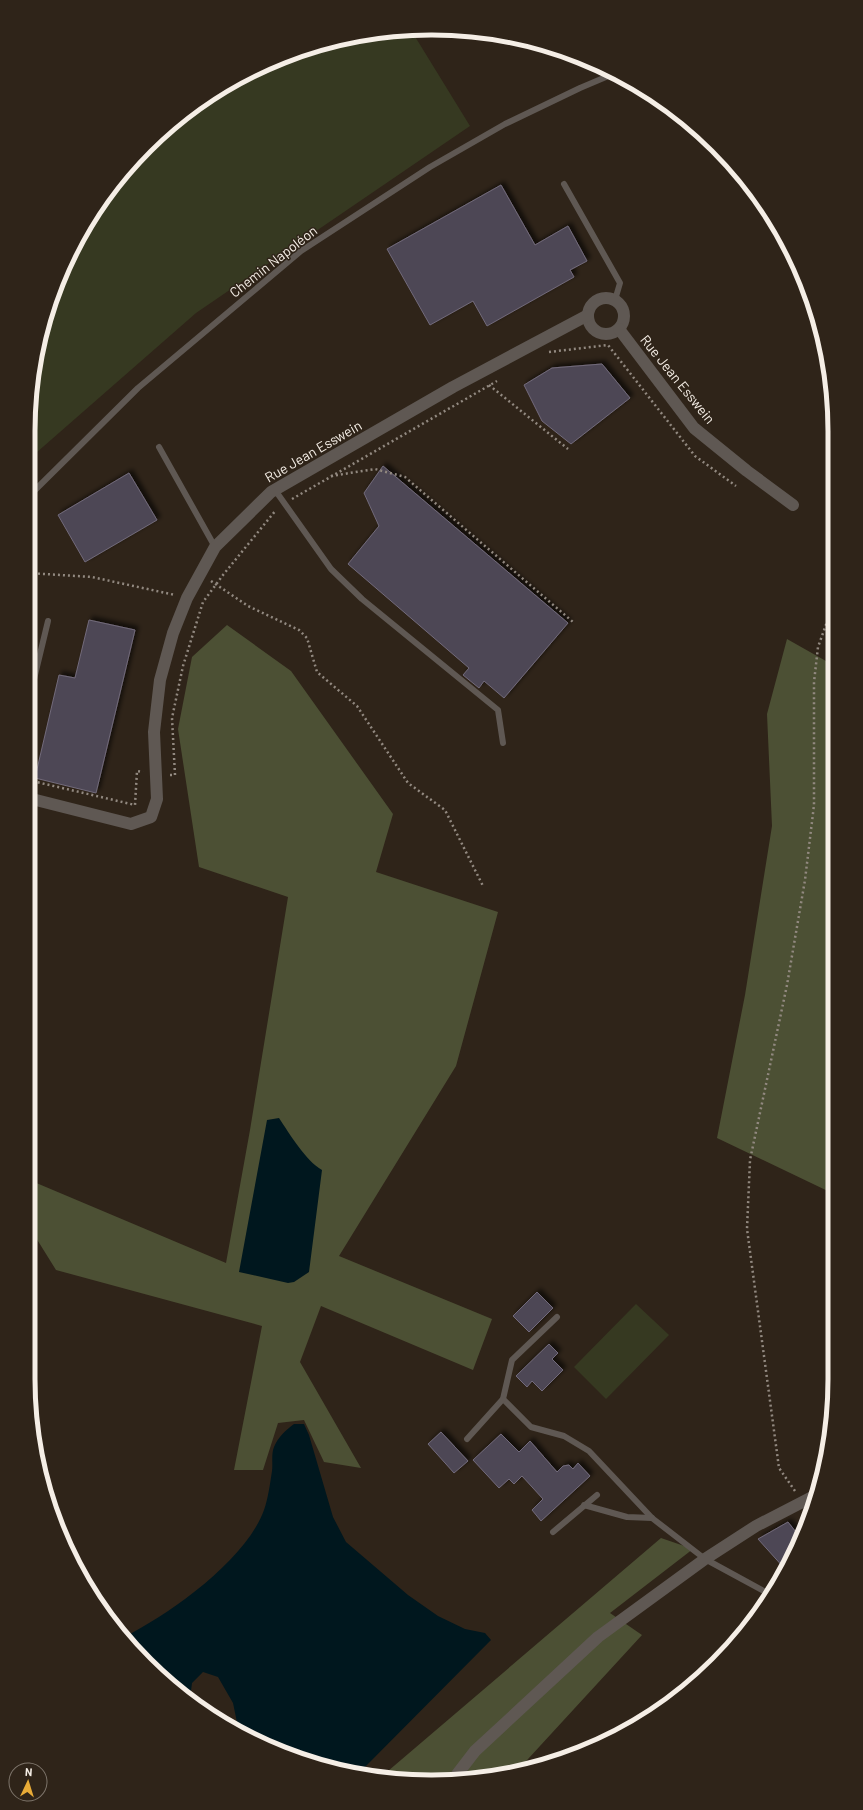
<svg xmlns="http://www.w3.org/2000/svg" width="863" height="1810" viewBox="0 0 863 1810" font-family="Barlow,sans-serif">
<defs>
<filter id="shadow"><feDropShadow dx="3.5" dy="-3.5" stdDeviation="2" flood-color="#0009"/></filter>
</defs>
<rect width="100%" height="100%" fill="#2f2419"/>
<!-- green -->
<g fill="#363921">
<polygon points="411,30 470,126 196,313 28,460 28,431 36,353 59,277 96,207 146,146 208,96 277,59 353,36"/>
<polygon points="636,1304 669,1335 606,1399 574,1367"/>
</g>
<!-- forest -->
<g fill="#4c5034">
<polygon points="227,625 291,671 393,814 376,872 498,912 456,1066 339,1256 492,1319 473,1370 321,1306 300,1362 361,1468 324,1462 304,1420 278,1423 263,1470 234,1470 262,1326 56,1270 28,1225 28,1200 34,1182 226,1263 250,1130 288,897 199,867 178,729 192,657"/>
<polygon points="787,639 833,665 834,1194 717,1138 745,995 772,826 767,714"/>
<polygon points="661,1538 693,1549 610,1613 642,1635 517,1771 484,1779 431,1782 381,1777"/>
</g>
<!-- water -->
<g fill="#00171e">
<path d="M279 1118C289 1133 306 1161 322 1170L309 1272 294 1282 288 1283 239 1272 267 1120Z"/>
<path d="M294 1424H304L309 1435 333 1517 346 1542 408 1595 438 1616 465 1629 485 1633 491 1640 364 1768 355 1774 277 1751 239 1732 233 1703 218 1677 203 1672 192 1683 190 1699 165 1682 124 1637C170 1614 246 1560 264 1510 268 1499 270 1484 272 1471 273 1464 271 1454 274 1447 278 1437 286 1430 294 1424Z"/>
</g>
<!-- building -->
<g fill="#4d4655" stroke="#726b7b" filter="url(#shadow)">
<polygon points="501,185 535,245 568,226 587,261 570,270 574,277 487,326 473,301 430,325 387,249"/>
<polygon points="602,364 630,398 571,444 542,421 524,385 552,368"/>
<polygon points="383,466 568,623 504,698 484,681 479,688 463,675 469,668 348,564 379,526 364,493"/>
<polygon points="129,473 157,520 85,562 58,515"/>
<polygon points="89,620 135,630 96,793 35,778 59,675 75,678"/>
<polygon points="537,1292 553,1308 529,1332 513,1316"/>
<polygon points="549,1344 558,1353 552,1359 563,1370 542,1391 532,1381 527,1387 516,1376"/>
<polygon points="441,1432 468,1461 454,1473 428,1444"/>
<polygon points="501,1434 519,1452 530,1441 557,1472 563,1466 569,1465 573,1469 578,1463 590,1476 541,1521 532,1510 543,1499 522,1476 514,1484 509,1479 499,1488 473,1460"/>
<polygon points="788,1522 799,1536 789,1546 794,1552 785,1569 758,1539"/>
</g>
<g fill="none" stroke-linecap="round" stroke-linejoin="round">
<!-- path -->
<g stroke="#928980" stroke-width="2.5" stroke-dasharray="2 3" stroke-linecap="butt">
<polyline points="549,352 608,345 695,456 736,486"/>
<polyline points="489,385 568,449"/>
<polyline points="331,476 375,469 405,477 573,622"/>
<polyline points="292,499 497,381"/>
<polyline points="28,573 92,577 175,595"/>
<polyline points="211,581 248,606 299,630 307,638 317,672 357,706 408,783 445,810 483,886"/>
<polyline points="170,775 175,775 172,718 183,666 203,602 223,575 276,510"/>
<polyline points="28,780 135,805 137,771 143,772"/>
<polyline points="795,1491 779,1468 747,1229 750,1160 787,985 805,880 814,805 814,682 818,647 832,608"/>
</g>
<!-- service -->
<g stroke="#5f5853" stroke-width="6">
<polyline points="564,184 620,283 615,300"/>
<polyline points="159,447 215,547"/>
<polyline points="275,490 331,569 362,599 498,710 503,743"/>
<polyline points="28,497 138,388 301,251 430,167 505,124 580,88 613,74"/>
<polyline points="28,704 48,621"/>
<polyline points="503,1399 531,1427 564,1436 589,1451 652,1518 705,1559 771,1595"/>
<polyline points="467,1439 503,1399 512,1360 557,1317"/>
<polyline points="584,1505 627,1517 652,1518"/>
<polyline points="553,1532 597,1495"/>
</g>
<!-- minor -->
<g stroke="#5f5853" stroke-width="12">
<circle cx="606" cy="316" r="18"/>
<polyline points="619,329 694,428 747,471 793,505"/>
<polyline points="28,798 131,824 151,817 157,799 154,732 160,680 173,633 187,598 215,547 271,492 453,387 588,315"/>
</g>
<!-- tertiary -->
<polyline stroke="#5f5853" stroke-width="12" points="452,1781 475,1751 598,1637 705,1559 756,1526 816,1495"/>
</g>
<g text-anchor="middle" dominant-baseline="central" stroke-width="3" stroke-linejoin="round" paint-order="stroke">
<!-- street labels -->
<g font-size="14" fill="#f5eee6" stroke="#2f2419">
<text transform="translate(273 261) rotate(-38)">Chemin Napoléon</text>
<text transform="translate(678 379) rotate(51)">Rue Jean Esswein</text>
<text transform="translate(313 451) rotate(-30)">Rue Jean Esswein</text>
</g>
</g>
<!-- crop -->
<path d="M0 0H863V1810H0ZM431 35H432A396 396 0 0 1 828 431V1379A396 396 0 0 1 432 1775H431A396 396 0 0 1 35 1379V431A396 396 0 0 1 431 35Z" fill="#2f2419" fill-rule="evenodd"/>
<path fill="none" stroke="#f5eee6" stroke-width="5" d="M431 35H432A396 396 0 0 1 828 431V1379A396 396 0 0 1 432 1775H431A396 396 0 0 1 35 1379V431A396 396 0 0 1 431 35Z"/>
<!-- north arrow -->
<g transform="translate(28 1782) rotate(4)"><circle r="19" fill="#2f2419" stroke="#7e756b"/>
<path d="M0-3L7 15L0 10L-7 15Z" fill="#e8ab37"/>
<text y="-6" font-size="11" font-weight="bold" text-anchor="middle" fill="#f5eee6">N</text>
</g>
</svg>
